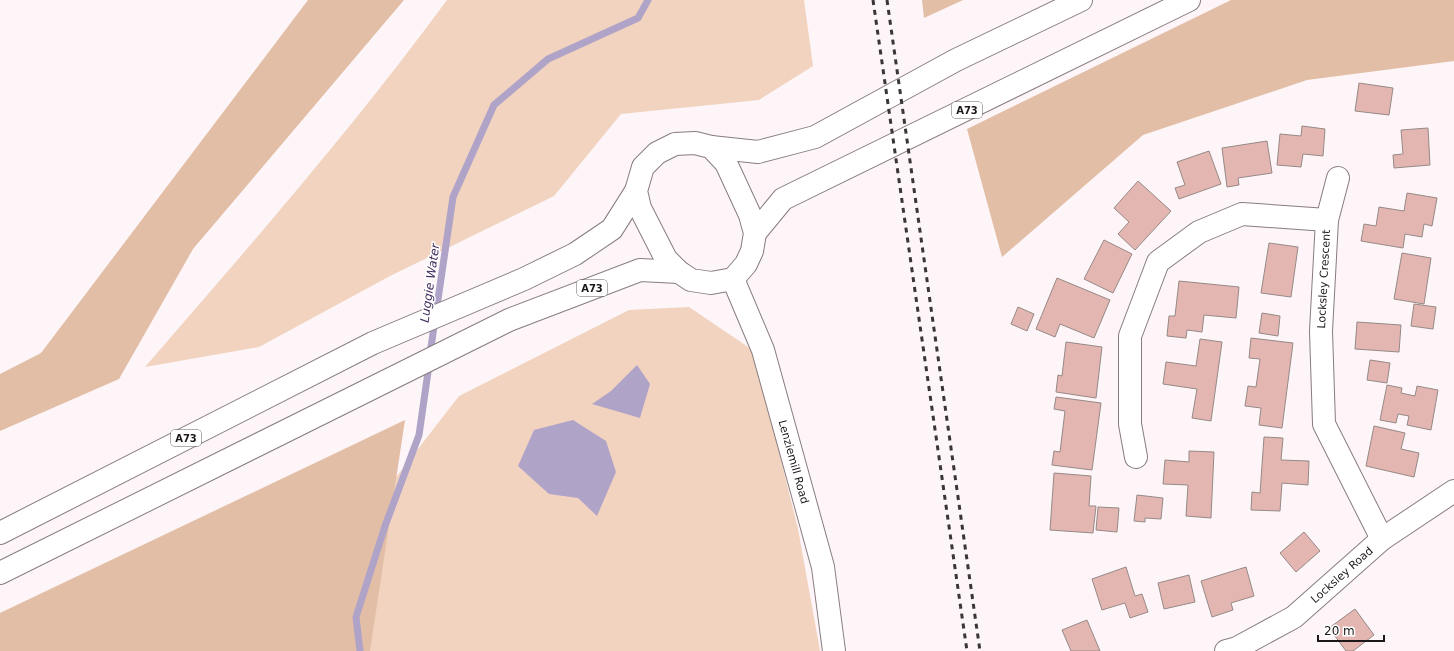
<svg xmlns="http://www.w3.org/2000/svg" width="1454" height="651" viewBox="0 0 1454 651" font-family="'DejaVu Sans',sans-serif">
<rect width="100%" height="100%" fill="#fdf5f7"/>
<!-- green -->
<g fill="#f1d3bf">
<path d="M447 0H804L813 66 759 100 621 114 554 196 390 276 259 347 145 367C249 247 353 128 447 0Z"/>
<polygon points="689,307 754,351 798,529 820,651 333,651 335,556 459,396 629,310"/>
</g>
<!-- forest -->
<g fill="#e3bea6">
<polygon points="308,0 404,0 193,249 119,379 0,431 0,374 41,353"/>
<polygon points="922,0 963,0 924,18"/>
<polygon points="1231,0 1454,0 1454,61 1307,80 1143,135 1002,257 967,129"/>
<polygon points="405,420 370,651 0,651 0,613"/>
</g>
<!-- water -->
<g fill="#b0a3c8">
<polygon points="637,365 650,384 640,418 592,404 611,391"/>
<polygon points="573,420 606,441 616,472 597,516 578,498 549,494 518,466 534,430"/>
</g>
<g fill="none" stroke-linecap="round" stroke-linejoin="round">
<!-- stream -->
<g stroke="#b0a3c8" stroke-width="7">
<polyline points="430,354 453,197 494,105 548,59 638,18 648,0"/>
<polyline points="360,651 356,617 385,526 419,435 429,365"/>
</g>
</g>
<!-- building -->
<g fill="#e4b6b1" stroke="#968987">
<polygon points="1359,83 1393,88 1389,115 1355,111"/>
<polygon points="1302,126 1325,129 1323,156 1303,154 1301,167 1277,165 1280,134 1301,136"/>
<polygon points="1428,128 1430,165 1394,168 1393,155 1403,154 1401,130"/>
<polygon points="1267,141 1272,173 1238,178 1239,185 1227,187 1222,148"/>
<polygon points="1209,151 1221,184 1179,199 1175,188 1185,185 1177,162"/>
<polygon points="1138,181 1171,211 1135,250 1118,234 1129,222 1114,208"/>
<polygon points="1407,193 1437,198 1432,226 1424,224 1422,237 1405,234 1403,248 1361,241 1364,224 1376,226 1379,207 1404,211"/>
<polygon points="1104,240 1132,254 1113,293 1084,279"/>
<polygon points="1269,243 1298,247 1291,297 1261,293"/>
<polygon points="1402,253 1431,258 1424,304 1394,299"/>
<polygon points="1057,278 1110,300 1094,338 1060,324 1055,337 1036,329"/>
<polygon points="1179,281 1239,287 1236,318 1204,315 1202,332 1187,330 1186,338 1167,336 1169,316 1175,316"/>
<polygon points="1414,304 1436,307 1433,329 1411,326"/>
<polygon points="1018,307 1034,314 1027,331 1011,324"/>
<polygon points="1262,313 1280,316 1278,336 1259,333"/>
<polygon points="1357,322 1401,325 1399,352 1355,349"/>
<polygon points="1251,338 1293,343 1282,428 1259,425 1261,408 1245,406 1248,386 1256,387 1260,359 1249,358"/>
<polygon points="1200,339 1222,342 1211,421 1192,418 1197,389 1163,384 1166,362 1196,366"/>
<polygon points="1066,342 1102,347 1096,398 1056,392 1058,375 1062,376"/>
<polygon points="1370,360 1390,363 1387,383 1367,380"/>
<polygon points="1387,385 1402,388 1401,393 1415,396 1417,386 1438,390 1431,430 1407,425 1409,416 1398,414 1396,423 1380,420"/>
<polygon points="1056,397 1101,403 1092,470 1052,465 1054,451 1060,452 1065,411 1054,409"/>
<polygon points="1374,426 1405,433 1401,449 1419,453 1414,477 1366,466"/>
<polygon points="1264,437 1283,438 1281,460 1309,461 1308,485 1282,483 1280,511 1251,510 1252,492 1260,493"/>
<polygon points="1189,451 1214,452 1211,518 1186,516 1188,485 1163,484 1165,460 1189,462"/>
<polygon points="1054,473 1091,476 1089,506 1096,506 1093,533 1050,530"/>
<polygon points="1137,495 1163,498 1161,519 1145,518 1145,522 1134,521"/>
<polygon points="1098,507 1119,508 1117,532 1096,530"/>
<polygon points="1304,532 1320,551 1296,572 1280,553"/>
<polygon points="1126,567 1135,596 1142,594 1148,612 1130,618 1125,603 1102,610 1092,579"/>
<polygon points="1246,567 1254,596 1231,603 1233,610 1212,617 1201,581"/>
<polygon points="1189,575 1195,602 1164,609 1158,583"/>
<polygon points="1355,609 1374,635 1353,651 1346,651 1329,628"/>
<polygon points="1087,620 1100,651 1071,651 1062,630"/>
</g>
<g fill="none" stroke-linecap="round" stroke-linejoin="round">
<!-- street casing -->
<g stroke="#887c80" stroke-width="24">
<g id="street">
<polyline points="1327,220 1338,178"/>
<polyline points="1136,457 1130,424 1130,336 1158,262 1199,232 1242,214 1327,220 1321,331 1324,424 1382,539"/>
<path id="s1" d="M1226 651 1237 648 1294 617 1382 539 1454 491"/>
</g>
</g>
<!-- secondary casing -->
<g stroke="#887c80" stroke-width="24">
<g id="secondary">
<path id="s2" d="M733 279 763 350 823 567 834 651"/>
</g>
</g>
<!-- primary casing -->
<g stroke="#887c80" stroke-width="24">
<g id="primary">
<polygon points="695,143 711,147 726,163 750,215 755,233 752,251 746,264 733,279 711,283 691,280 679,272 666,259 640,208 636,191 643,167 657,153 675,144"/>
<polyline points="711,147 758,152 815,137 956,60 1081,0"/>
<polyline points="755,233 783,199 1189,0"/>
<polyline points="0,533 373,343 524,279 575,254 612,229 636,191"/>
<polyline points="0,573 509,320 640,270 679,272"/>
</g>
</g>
<!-- street -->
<use href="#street" stroke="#fff" stroke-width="22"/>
<!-- secondary -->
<use href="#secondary" stroke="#fff" stroke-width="22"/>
<!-- primary -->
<use href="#primary" stroke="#fff" stroke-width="22"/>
<!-- rail -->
<g stroke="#3a3537" stroke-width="3" stroke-dasharray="5 5" stroke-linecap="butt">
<polyline points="873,0 967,651"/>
<polyline points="887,0 980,651"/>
</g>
</g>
<g text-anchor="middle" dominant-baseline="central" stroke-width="3" stroke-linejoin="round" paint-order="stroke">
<!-- shield labels -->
<g fill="#fff" stroke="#605d5e" stroke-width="1">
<rect x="952" y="102" width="30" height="16" rx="3"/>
<rect x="577" y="280" width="30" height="16" rx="3"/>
<rect x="171" y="430" width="30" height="16" rx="3"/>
</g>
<g font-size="10" font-weight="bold" fill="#1c1719">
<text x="967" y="110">A73</text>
<text x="592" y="288">A73</text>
<text x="186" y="438">A73</text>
</g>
<!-- street labels -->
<g font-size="11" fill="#1c1719" stroke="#fff">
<text transform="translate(1324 279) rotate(-87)">Locksley Crescent</text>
<text stroke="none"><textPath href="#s2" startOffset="193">Lenziemill Road</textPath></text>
<text stroke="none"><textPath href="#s1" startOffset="140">Locksley Road</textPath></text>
</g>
<!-- water labels -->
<g font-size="12" font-style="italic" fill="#422e5e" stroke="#fff">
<text transform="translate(430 283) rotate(-82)">Luggie Water</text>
</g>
</g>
<!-- scale -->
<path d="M1318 635v6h66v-6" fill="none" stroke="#1c1719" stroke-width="2"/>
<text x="1324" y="635" font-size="12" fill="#1c1719" stroke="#ffffff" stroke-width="3" paint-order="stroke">20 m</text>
</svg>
